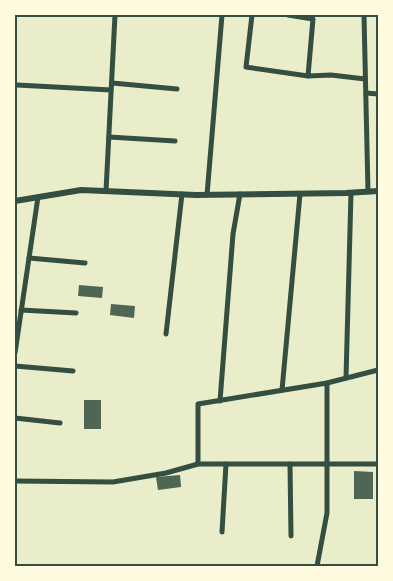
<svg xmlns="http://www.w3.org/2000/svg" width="393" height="581" viewBox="0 0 393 581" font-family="'Space Grotesk',sans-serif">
<rect width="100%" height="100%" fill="#e9edc9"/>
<!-- building -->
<g fill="#4f6655">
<polygon points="79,285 103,287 102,298 78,296"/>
<polygon points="111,304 135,306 134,318 110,315"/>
<rect x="84" y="400" width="17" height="29"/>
<polygon points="354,471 373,472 373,499 354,499"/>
<polygon points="180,475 181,487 158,490 156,477"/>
</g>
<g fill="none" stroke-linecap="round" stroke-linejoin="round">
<!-- minor -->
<g stroke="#344e41" stroke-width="5">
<polyline points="252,15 246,67 308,76 313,19 288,15"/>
<polyline points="364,15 368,192"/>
<polyline points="308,76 331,75 365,79"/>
<polyline points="112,83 177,89"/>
<polyline points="17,85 111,90"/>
<polyline points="366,93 378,94"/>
<polyline points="109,137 175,141"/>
<polyline points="106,191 115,15"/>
<polyline points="207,195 222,15"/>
<polyline points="29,258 85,263"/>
<polyline points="21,310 76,313"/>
<polyline points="166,334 182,194"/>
<polyline points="15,353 38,197"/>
<polyline points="15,366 73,371"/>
<polyline points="346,378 351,193"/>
<polyline points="282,390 300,194"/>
<polyline points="220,401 233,234 240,194"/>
<polyline points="15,418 60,423"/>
<polyline points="198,464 198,404 327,383 378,370"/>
<polyline points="290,464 291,536"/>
<polyline points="15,481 113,482 166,473 198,464 378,464"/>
<polyline points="222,532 226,464"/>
<polyline points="317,566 327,513 327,383"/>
</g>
<!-- tertiary -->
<polyline stroke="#344e41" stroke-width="6" points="15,201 81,190 196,195 346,193 378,191"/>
</g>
<!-- border -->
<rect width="393" height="581" fill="none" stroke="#fefae0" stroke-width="32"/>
<rect x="16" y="16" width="361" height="549" fill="none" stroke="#344e41" stroke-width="2"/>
</svg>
